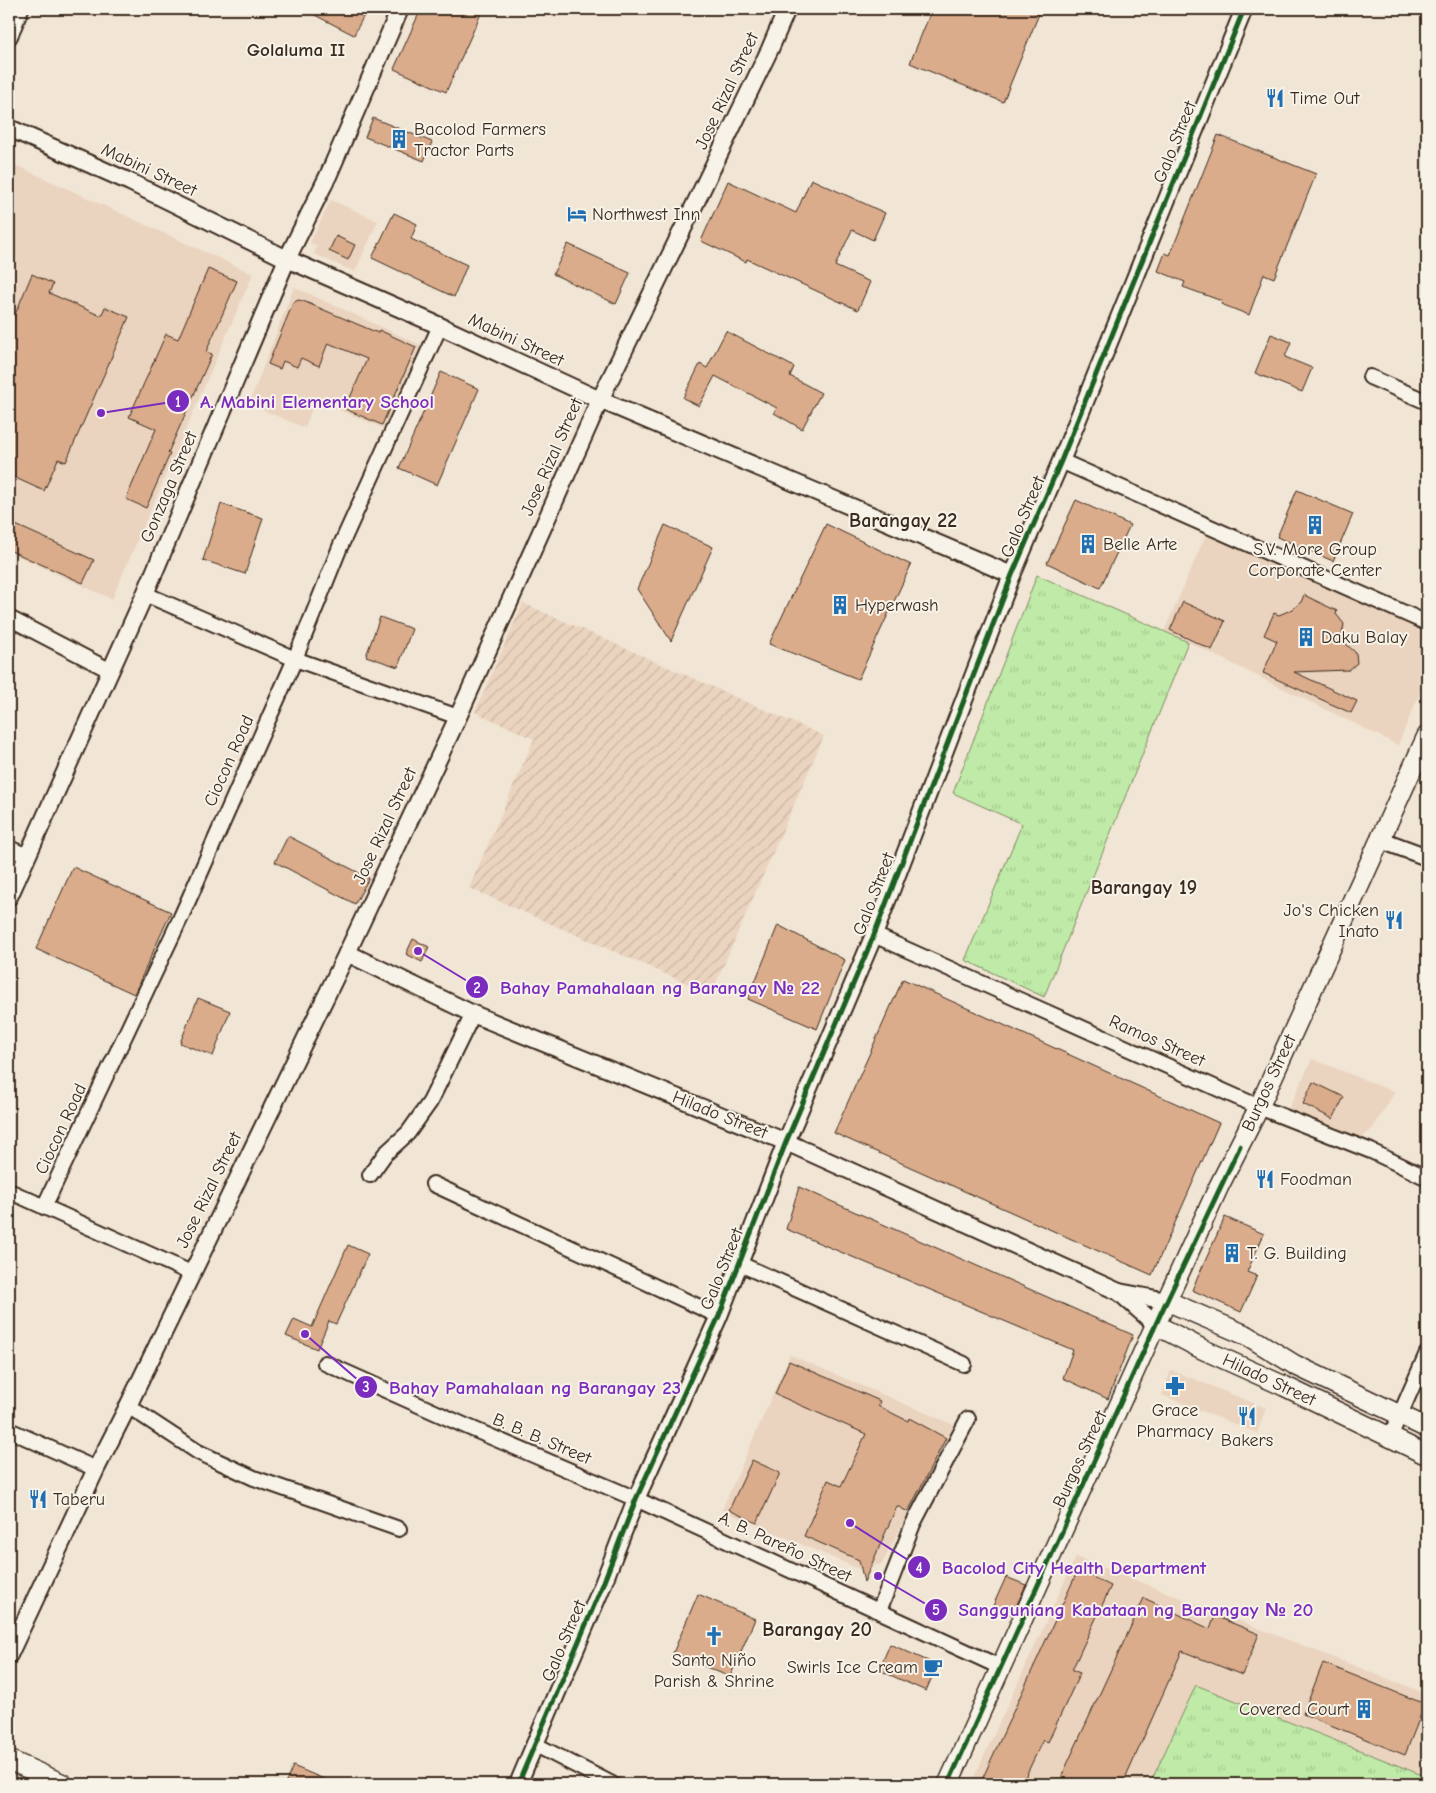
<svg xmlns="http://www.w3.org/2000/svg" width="1436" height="1793" viewBox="0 0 1436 1793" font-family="'Comic Neue',sans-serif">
<defs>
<pattern id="industrial-furrows" width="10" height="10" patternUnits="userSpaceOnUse" patternTransform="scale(1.25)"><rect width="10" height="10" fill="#ead4bf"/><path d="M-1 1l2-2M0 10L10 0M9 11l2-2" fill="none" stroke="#cab6a4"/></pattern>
<pattern id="grass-tufts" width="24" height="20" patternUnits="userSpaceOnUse" patternTransform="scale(1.25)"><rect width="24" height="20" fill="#bfeaa7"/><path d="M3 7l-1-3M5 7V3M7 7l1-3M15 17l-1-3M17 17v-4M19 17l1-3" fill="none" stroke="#a5c98f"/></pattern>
</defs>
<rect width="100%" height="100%" fill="#f1e5d5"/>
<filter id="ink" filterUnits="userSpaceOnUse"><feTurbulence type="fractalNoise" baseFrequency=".02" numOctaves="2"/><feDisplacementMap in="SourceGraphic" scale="10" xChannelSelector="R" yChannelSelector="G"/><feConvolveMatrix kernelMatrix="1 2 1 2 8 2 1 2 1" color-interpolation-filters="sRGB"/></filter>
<g filter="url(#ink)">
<!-- built -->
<g fill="#ead4bf">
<polygon points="9,162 253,274 112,599 9,552"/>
<polygon points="331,200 378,221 355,272 314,254 317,246 310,243"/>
<polygon points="294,287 423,346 385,429 315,400 305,428 249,404"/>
<polygon points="1207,532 1427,630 1427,676 1398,745 1188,642 1164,632"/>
<polygon points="1312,1059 1395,1092 1373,1128 1356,1143 1287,1112"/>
<polygon points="790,1355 954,1425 882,1564 859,1569 722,1510"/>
<polygon points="1171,1370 1266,1408 1257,1433 1162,1395"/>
<polygon points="1076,1557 1427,1694 1427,1701 1424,1709 1427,1711 1427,1784 971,1784"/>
</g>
<!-- industrial -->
<polygon fill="url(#industrial-furrows)" points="523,603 824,736 711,994 469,888 534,739 475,712"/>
<!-- grass -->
<g fill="url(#grass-tufts)" stroke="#7d8a62">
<polygon points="1037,575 1188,642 1044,997 965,960 1022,824 953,793"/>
<polygon points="1196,1685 1427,1777 1427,1784 1150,1784"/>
</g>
<!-- building -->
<g fill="#daac8b" stroke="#3b2a1e">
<polygon points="303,9 367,9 354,35"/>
<polygon points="421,9 483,9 446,92 394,69"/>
<polygon points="932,9 1041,9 1003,102 910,63"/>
<polygon points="373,118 432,142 424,161 365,137"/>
<polygon points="1218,135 1316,174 1274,278 1264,274 1249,315 1221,304 1222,301 1183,287 1185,282 1158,271 1165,253 1170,255"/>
<polygon points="811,179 885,213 873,240 852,230 835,266 870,282 858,310 747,259 746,262 701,241 728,181 796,213"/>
<polygon points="394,213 417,224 411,239 467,265 454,297 372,258"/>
<polygon points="336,236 355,245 348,260 329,251"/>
<polygon points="568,244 630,273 616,304 553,274"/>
<polygon points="208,269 237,281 206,352 212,354 168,453 170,454 146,508 126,499 156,429 129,417 166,334 178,339"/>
<polygon points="32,274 53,284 49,293 101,316 105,307 129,317 66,462 58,459 44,491 9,475 9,329"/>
<polygon points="298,300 303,301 378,333 379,330 416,347 382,425 345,409 367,359 328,343 319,366 301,358 297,367 283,361 280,369 268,364 293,303"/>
<polygon points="726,331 794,367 790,376 821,393 802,429 774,413 777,408 715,376 699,406 683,398 700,364 707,368"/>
<polygon points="1271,334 1291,342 1285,357 1312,368 1302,392 1255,373"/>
<polygon points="441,372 479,389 437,485 399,468"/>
<polygon points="1297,490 1353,514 1333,561 1277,537"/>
<polygon points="1076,500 1130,525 1100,588 1047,563"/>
<polygon points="221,504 263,518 245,574 203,560"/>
<polygon points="9,522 94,560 83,583 9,550"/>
<polygon points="826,524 911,565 858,679 769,644"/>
<polygon points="665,525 713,547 671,641 637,589"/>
<polygon points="1304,595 1337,611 1336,614 1344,624 1342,635 1346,644 1356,653 1357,663 1349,670 1294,672 1357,701 1351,713 1263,673 1277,641 1264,635 1274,613 1279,615 1293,609 1301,602"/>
<polygon points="1183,602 1225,621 1212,650 1170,630"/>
<polygon points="380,617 412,629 398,667 366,656"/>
<polygon points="288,836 369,878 355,904 275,862"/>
<polygon points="73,867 171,912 134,994 36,949"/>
<polygon points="778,925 845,960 817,1029 748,999"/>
<polygon points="413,939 429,947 422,962 406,954"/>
<polygon points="903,979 1219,1123 1152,1275 834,1133"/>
<polygon points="198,998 230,1011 213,1056 180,1043"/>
<polygon points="1313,1082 1344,1097 1333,1119 1303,1104"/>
<polygon points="799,1187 1133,1335 1108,1399 1063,1378 1073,1350 786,1229"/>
<polygon points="1225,1217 1264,1234 1247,1272 1257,1276 1241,1312 1192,1290"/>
<polygon points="348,1245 368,1254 336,1324 329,1321 317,1349 286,1336 294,1319 312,1327"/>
<polygon points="789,1361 880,1401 878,1406 908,1421 909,1418 946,1438 908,1512 897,1506 864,1582 859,1560 804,1536 828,1480 841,1486 866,1434 775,1394"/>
<polygon points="752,1460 780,1473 757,1523 729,1510"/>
<polygon points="1078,1570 1111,1586 1072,1670 1080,1673 1048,1742 1043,1740 1022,1784 980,1784"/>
<polygon points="1006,1577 1026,1585 1012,1615 992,1608"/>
<polygon points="698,1594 755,1619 730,1677 673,1653"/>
<polygon points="1144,1598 1210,1629 1215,1616 1259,1634 1242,1675 1182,1651 1123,1784 1058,1784"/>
<polygon points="890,1644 937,1665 926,1691 879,1670"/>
<polygon points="1323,1663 1425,1704 1405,1755 1303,1714"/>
<polygon points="293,1766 336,1784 285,1784"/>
</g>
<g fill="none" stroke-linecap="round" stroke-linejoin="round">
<!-- minor casing -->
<g stroke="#3b2a1e" stroke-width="18">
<g id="minor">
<polyline points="1370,377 1427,402"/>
<polyline points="1061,461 1427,623"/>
<polyline points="145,594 295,659 458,717"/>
<polyline points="9,618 111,671"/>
<polyline points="9,848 27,856"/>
<polyline points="874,935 1259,1107 1371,1151 1427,1178"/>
<polyline points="370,1175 385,1154 408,1133 430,1102 473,1014"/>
<polyline points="433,1184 719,1316"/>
<polyline points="9,1191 191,1273"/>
<polyline points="44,1207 181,917 295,659 340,547 440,326"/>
<polyline points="740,1264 964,1364"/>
<polyline points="325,1363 468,1427 636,1499 1000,1667"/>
<polyline points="128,1406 198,1452 254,1478 399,1529"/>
<polyline points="9,1430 96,1469"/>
<polyline points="1390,1438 1427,1353"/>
<polyline points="879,1611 913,1524 968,1419"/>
<polyline points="534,1744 612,1784"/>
</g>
</g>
<!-- tertiary casing -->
<g stroke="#3b2a1e" stroke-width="20">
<g id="tertiary">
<polyline points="9,36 20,9"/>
<polyline points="9,128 130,182 287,259 440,326 600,400 1012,575"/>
<polyline points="1381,840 1427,857"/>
<polyline points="9,897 145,594 287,259 328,176 400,9"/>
<polyline points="347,953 473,1014 786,1142 1119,1292 1167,1301"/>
<polyline points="1119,1292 1156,1325"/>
<polyline points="9,1655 96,1469 128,1406 347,953 458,717 600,400 770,49 787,9"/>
<polyline points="518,1784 601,1589 636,1499 719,1316 786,1142 874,935 1012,575 1061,461 1244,9"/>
</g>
</g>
<!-- secondary casing -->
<g stroke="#3b2a1e" stroke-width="22">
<g id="secondary">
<polyline points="1167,1301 1248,1336 1295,1365 1427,1428"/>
<polyline points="1156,1325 1202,1349 1284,1386 1427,1455"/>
<polyline points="9,1760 63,1784"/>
<polyline points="948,1784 1160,1315 1219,1186 1259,1107 1427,736"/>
</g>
</g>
<!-- minor -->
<use href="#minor" stroke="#f7f3e8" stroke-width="14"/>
<!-- tertiary -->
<use href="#tertiary" stroke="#f7f3e8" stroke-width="16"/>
<!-- secondary -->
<use href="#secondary" stroke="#f7f3e8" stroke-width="19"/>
<!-- cycleway casing -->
<g stroke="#f7f3e8" stroke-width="8">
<g id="cycleway">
<polyline points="518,1784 601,1589 636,1499 719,1316 786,1142 874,935 1012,575 1061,461 1244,9"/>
<polyline points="948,1784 1160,1315 1240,1146"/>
</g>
</g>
<!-- cycleway -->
<use href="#cycleway" stroke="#1b5e20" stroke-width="5"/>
</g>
</g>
<!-- icons -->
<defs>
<g id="restaurant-bare" transform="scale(1.5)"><path d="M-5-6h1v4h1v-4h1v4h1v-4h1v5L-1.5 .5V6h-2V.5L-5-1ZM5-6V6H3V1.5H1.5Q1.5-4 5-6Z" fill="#1f6fb2" stroke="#f7f3e8" stroke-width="2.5" paint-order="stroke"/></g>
<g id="building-bare" transform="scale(1.5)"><path d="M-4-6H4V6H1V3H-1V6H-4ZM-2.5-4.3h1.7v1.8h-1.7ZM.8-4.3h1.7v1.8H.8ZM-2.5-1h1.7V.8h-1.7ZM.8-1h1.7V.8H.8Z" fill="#1f6fb2" stroke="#f7f3e8" stroke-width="2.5" paint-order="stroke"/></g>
<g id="hotel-bare" transform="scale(1.5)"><path d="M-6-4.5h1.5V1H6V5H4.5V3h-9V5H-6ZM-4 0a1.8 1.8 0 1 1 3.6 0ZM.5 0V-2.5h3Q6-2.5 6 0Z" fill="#1f6fb2" stroke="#f7f3e8" stroke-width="2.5" paint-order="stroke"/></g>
<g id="pharmacy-bare" transform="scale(1.5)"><path d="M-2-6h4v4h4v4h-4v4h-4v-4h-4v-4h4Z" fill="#1f6fb2" stroke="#f7f3e8" stroke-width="2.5" paint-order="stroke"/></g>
<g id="church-bare" transform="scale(1.5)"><path d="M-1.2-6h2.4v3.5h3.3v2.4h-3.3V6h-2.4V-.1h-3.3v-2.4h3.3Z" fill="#1f6fb2" stroke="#f7f3e8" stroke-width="2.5" paint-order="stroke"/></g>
<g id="cafe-bare" transform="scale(1.5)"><path d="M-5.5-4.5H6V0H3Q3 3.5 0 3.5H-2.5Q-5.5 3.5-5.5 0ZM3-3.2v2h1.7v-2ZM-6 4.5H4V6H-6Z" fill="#1f6fb2" stroke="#f7f3e8" stroke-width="2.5" paint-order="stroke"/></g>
</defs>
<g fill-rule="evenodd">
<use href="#restaurant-bare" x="1275" y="98"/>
<use href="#building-bare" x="399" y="139"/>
<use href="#hotel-bare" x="577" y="214"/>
<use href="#building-bare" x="1315" y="525"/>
<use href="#building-bare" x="1088" y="544"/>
<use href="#building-bare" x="840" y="605"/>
<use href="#building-bare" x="1306" y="637"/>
<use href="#restaurant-bare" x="1394" y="920"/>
<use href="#restaurant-bare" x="1265" y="1179"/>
<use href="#building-bare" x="1232" y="1253"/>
<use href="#pharmacy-bare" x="1175" y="1386"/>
<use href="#restaurant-bare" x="1247" y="1416"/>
<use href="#restaurant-bare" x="38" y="1499"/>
<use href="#church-bare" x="714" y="1636"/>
<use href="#cafe-bare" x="933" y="1667"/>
<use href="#building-bare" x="1364" y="1709"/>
</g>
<g text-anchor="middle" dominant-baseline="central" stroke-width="4" stroke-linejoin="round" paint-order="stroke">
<!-- street labels -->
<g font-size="18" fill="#3b2a1e" stroke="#f7f3e8">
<text transform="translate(727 91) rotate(-65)">Jose Rizal Street</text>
<text transform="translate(1175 142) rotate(-68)">Galo Street</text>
<text transform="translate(149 170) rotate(25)">Mabini Street</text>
<text transform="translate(516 340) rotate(25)">Mabini Street</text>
<text transform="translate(552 457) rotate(-66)">Jose Rizal Street</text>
<text transform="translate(169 487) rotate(-67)">Gonzaga Street</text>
<text transform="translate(1023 517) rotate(-67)">Galo Street</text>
<text transform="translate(229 761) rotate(-66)">Ciocon Road</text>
<text transform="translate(385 826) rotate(-65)">Jose Rizal Street</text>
<text transform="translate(874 894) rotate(-69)">Galo Street</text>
<text transform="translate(1157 1041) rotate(24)">Ramos Street</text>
<text transform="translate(1269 1083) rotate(-65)">Burgos Street</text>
<text transform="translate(720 1115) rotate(22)">Hilado Street</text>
<text transform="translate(61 1129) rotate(-65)">Ciocon Road</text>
<text transform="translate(209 1190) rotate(-64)">Jose Rizal Street</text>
<text transform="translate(722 1269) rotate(-68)">Galo Street</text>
<text transform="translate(1269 1380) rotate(25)">Hilado Street</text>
<text transform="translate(542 1439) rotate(23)">B. B. B. Street</text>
<text transform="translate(1080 1459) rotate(-65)">Burgos Street</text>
<text transform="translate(785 1547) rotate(25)">A. B. Pareño Street</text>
<text transform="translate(564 1641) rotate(-67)">Galo Street</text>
</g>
<!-- poi labels -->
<g font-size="18" fill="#3b2a1e" stroke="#f7f3e8" text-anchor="start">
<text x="1290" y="98">Time Out</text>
<text x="414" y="129">Bacolod Farmers<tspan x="414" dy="21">Tractor Parts</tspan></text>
<text x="592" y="214">Northwest Inn</text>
<text x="1103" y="544">Belle Arte</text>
<text x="1315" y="549" text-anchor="middle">S.V. More Group<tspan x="1315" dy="21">Corporate Center</tspan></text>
<text x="855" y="605">Hyperwash</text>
<text x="1321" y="637">Daku Balay</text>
<text x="1379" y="910" text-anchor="end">Jo's Chicken<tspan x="1379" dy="21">Inato</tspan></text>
<text x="1280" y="1179">Foodman</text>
<text x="1247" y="1253">T. G. Building</text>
<text x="1175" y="1410" text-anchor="middle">Grace<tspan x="1175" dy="21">Pharmacy</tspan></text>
<text x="1247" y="1440" text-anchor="middle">Bakers</text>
<text x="53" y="1499">Taberu</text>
<text x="714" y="1660" text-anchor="middle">Santo Niño<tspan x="714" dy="21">Parish &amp; Shrine</tspan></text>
<text x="918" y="1667" text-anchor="end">Swirls Ice Cream</text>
<text x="1349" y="1709" text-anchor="end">Covered Court</text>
</g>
<!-- neighbourhood labels -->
<g font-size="19" font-weight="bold" fill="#3b2a1e" stroke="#f7f3e8">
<text x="296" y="50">Golaluma II</text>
</g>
<!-- quarter labels -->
<g font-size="20" font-weight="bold" fill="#3b2a1e" stroke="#f7f3e8">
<text x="903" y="520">Barangay 22</text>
<text x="1144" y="887">Barangay 19</text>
<text x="817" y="1629">Barangay 20</text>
</g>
</g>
<!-- callouts -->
<path fill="none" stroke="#7b2cbf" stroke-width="2" d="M101 413L178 401M418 951L477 987M305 1334L366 1387M850 1523L919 1567M878 1576L936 1610"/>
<g fill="#7b2cbf" stroke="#f7f3e8" stroke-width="2">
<circle cx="101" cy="413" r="5"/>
<circle cx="418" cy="951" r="5"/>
<circle cx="305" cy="1334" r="5"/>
<circle cx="850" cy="1523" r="5"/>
<circle cx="878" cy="1576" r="5"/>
<circle cx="178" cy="401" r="12"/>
<circle cx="477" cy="987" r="12"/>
<circle cx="366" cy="1387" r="12"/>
<circle cx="919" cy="1567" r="12"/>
<circle cx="936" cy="1610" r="12"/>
</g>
<g font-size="15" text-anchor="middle" font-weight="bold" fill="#fff">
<text x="178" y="407">1</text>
<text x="477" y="993">2</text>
<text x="366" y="1392">3</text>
<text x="919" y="1573">4</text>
<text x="936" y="1615">5</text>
</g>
<g font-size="19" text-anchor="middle" font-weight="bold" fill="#7b2cbf" stroke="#f7f3e8" stroke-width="4" stroke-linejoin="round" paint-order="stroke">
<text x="317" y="408">A. Mabini Elementary School</text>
<text x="660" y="994">Bahay Pamahalaan ng Barangay № 22</text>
<text x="535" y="1394">Bahay Pamahalaan ng Barangay 23</text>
<text x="1074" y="1574">Bacolod City Health Department</text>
<text x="1136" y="1616">Sangguniang Kabataan ng Barangay № 20</text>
</g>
<!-- margin -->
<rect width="1436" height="1793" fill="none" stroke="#f7f3e8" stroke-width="30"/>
<rect x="15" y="15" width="1406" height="1763" fill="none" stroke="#3b2a1e" stroke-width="2" filter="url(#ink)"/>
</svg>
